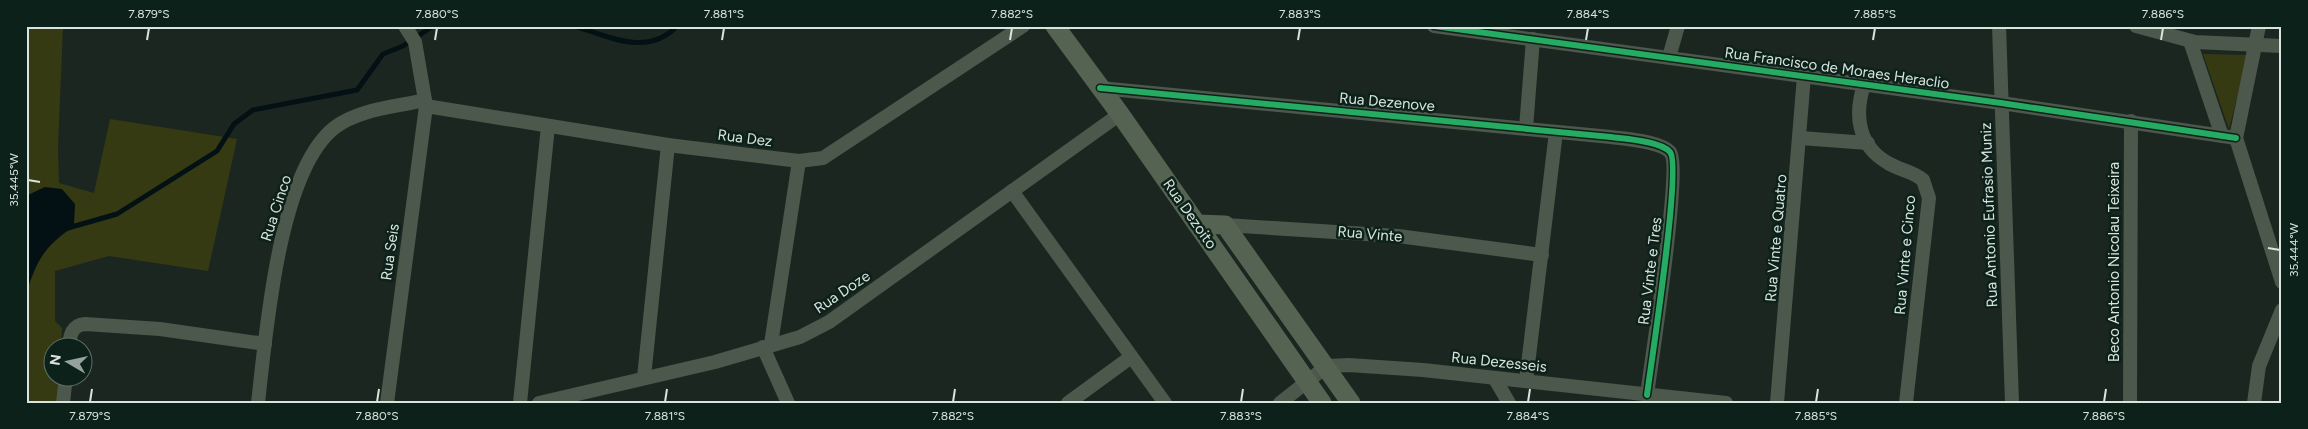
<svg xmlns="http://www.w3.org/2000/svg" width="2308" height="429" viewBox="0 0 2308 429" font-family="Figtree,sans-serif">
<rect width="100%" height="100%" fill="#1b2621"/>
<!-- green -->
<g fill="#363a12">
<polygon points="26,26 63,26 58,147 59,183 94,193 110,119 237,139 208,271 109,256 55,271 55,321 62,328 61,346 52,346 52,376 59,377 57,403 26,403 26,293 36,264 52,242 74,226 45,187 26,196"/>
<polygon points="2203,54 2248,55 2229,129"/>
</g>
<!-- water -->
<path fill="#041114" d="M45 187 62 189 75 204 74 226C43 248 38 259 26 293V196Z"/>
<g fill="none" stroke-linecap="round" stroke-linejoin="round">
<!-- stream -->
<g stroke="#041114" stroke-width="5">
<path d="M575 26C609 37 648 57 677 26"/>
<polyline points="68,228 117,214 217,151 234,124 253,110 357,90 383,54 403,46 433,26"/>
</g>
<!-- street -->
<g stroke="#4c584b" stroke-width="14">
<polyline points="1434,26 2001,103 2236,138"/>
<polyline points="1999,26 2012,403"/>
<polyline points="2136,26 2195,42 2282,46"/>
<polyline points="2259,26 2236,138 2282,282"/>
<polyline points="2190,41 2222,136"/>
<polyline points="1669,57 1678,26"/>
<path d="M1864 85C1854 115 1858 146 1888 163 1899 170 1913 171 1923 180L1929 198 1906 403"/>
<path d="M1100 88 1611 137C1625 139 1660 141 1670 152 1682 165 1651 364 1647 395"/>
<polyline points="426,106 668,145 799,161 823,158 1023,26"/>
<polyline points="1526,128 1533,39"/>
<polyline points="1800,138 1868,143"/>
<polyline points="1012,191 1165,403"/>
<polyline points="1225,225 1398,236 1542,255"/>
<polyline points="771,344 799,161"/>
<path d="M69 346C70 335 72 325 85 324L160 329 265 344"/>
<polyline points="763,347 788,403"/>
<polyline points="644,377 668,145"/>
<polyline points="1495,379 1509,403"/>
<polyline points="1526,381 1556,132"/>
<polyline points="63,403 66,376"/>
<path d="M258 403C266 334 278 173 334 128 358 109 396 107 425 100"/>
<polyline points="387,403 426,106 415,42 405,26"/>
<polyline points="520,403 548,126"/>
<polyline points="539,403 715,362 800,337 829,322 1120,114"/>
<polyline points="1068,403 1131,357"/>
<polyline points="1280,403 1327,366 1349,365 1423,370 1726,403"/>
<polyline points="1777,403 1804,76"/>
<polyline points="2130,403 2131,121"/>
<polyline points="2254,403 2259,366 2282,310"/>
</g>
<!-- secondary -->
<g stroke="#556352" stroke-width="19">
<polyline points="1055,26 1120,114 1322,403"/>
<polyline points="1197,224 1225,225 1351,403"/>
</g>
<!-- cycleway casing -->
<g stroke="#0c2119" stroke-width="9">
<g id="cycleway">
<polyline points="1434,26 2001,103 2236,138"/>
<path d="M1100 88 1611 137C1625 139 1660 141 1670 152 1682 165 1651 364 1647 395"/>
</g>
</g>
<!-- cycleway -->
<use href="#cycleway" stroke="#26ab63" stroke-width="6"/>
</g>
<!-- ticks -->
<path fill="none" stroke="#d8e4de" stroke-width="2" d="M147 40 149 28M435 40 437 28M722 40 724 28M1010 40 1012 28M1298 40 1300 28M1586 40 1588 28M1873 40 1875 28M2161 40 2163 28M28 180 40 182M2268 248 2280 250M90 402 92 389M377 402 379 389M665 402 667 389M953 402 955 389M1241 402 1243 389M1528 402 1530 389M1816 402 1818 389M2104 402 2106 389"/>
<g text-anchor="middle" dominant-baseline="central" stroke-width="5" stroke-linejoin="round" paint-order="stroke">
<!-- street labels -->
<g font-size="15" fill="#d8e4de" stroke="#0c2119">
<text transform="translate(1837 68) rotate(8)">Rua Francisco de Moraes Heraclio</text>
<text transform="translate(1387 102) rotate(5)">Rua Dezenove</text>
<text transform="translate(745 138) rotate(7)">Rua Dez</text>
<text transform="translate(276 208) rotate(-72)">Rua Cinco</text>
<text transform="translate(1190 214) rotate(55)">Rua Dezoito</text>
<text transform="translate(1989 215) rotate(-92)">Rua Antonio Eufrasio Muniz</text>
<text transform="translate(1370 234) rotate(5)">Rua Vinte</text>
<text transform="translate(1776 238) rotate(-85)">Rua Vinte e Quatro</text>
<text transform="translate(390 252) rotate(-82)">Rua Seis</text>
<text transform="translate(1905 255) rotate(-85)">Rua Vinte e Cinco</text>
<text transform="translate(2114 262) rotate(-90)">Beco Antonio Nicolau Teixeira</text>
<text transform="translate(1650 271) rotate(-83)">Rua Vinte e Tres</text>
<text transform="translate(842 292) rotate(-34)">Rua Doze</text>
<text transform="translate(1499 362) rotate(6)">Rua Dezesseis</text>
</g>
</g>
<!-- border -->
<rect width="2308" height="429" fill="none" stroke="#0c2119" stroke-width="55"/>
<!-- north arrow -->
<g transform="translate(68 362) rotate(279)"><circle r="24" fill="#0c2119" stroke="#5e6f68"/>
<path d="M0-4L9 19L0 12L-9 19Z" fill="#96a29c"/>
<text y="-8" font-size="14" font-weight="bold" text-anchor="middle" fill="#d8e4de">N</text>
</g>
<rect x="28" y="28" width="2252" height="374" fill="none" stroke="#d8e4de" stroke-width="2"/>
<g font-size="12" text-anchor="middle" fill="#d8e4de">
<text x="149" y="18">7.879°S</text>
<text x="437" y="18">7.880°S</text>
<text x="724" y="18">7.881°S</text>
<text x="1012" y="18">7.882°S</text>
<text x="1300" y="18">7.883°S</text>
<text x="1588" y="18">7.884°S</text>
<text x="1875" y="18">7.885°S</text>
<text x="2163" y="18">7.886°S</text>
<text transform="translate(14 180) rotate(-90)" y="4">35.445°W</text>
<text transform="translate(2294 250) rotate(-90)" y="4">35.444°W</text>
<text x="90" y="420">7.879°S</text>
<text x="377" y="420">7.880°S</text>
<text x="665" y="420">7.881°S</text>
<text x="953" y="420">7.882°S</text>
<text x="1241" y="420">7.883°S</text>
<text x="1528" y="420">7.884°S</text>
<text x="1816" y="420">7.885°S</text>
<text x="2104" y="420">7.886°S</text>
</g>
</svg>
